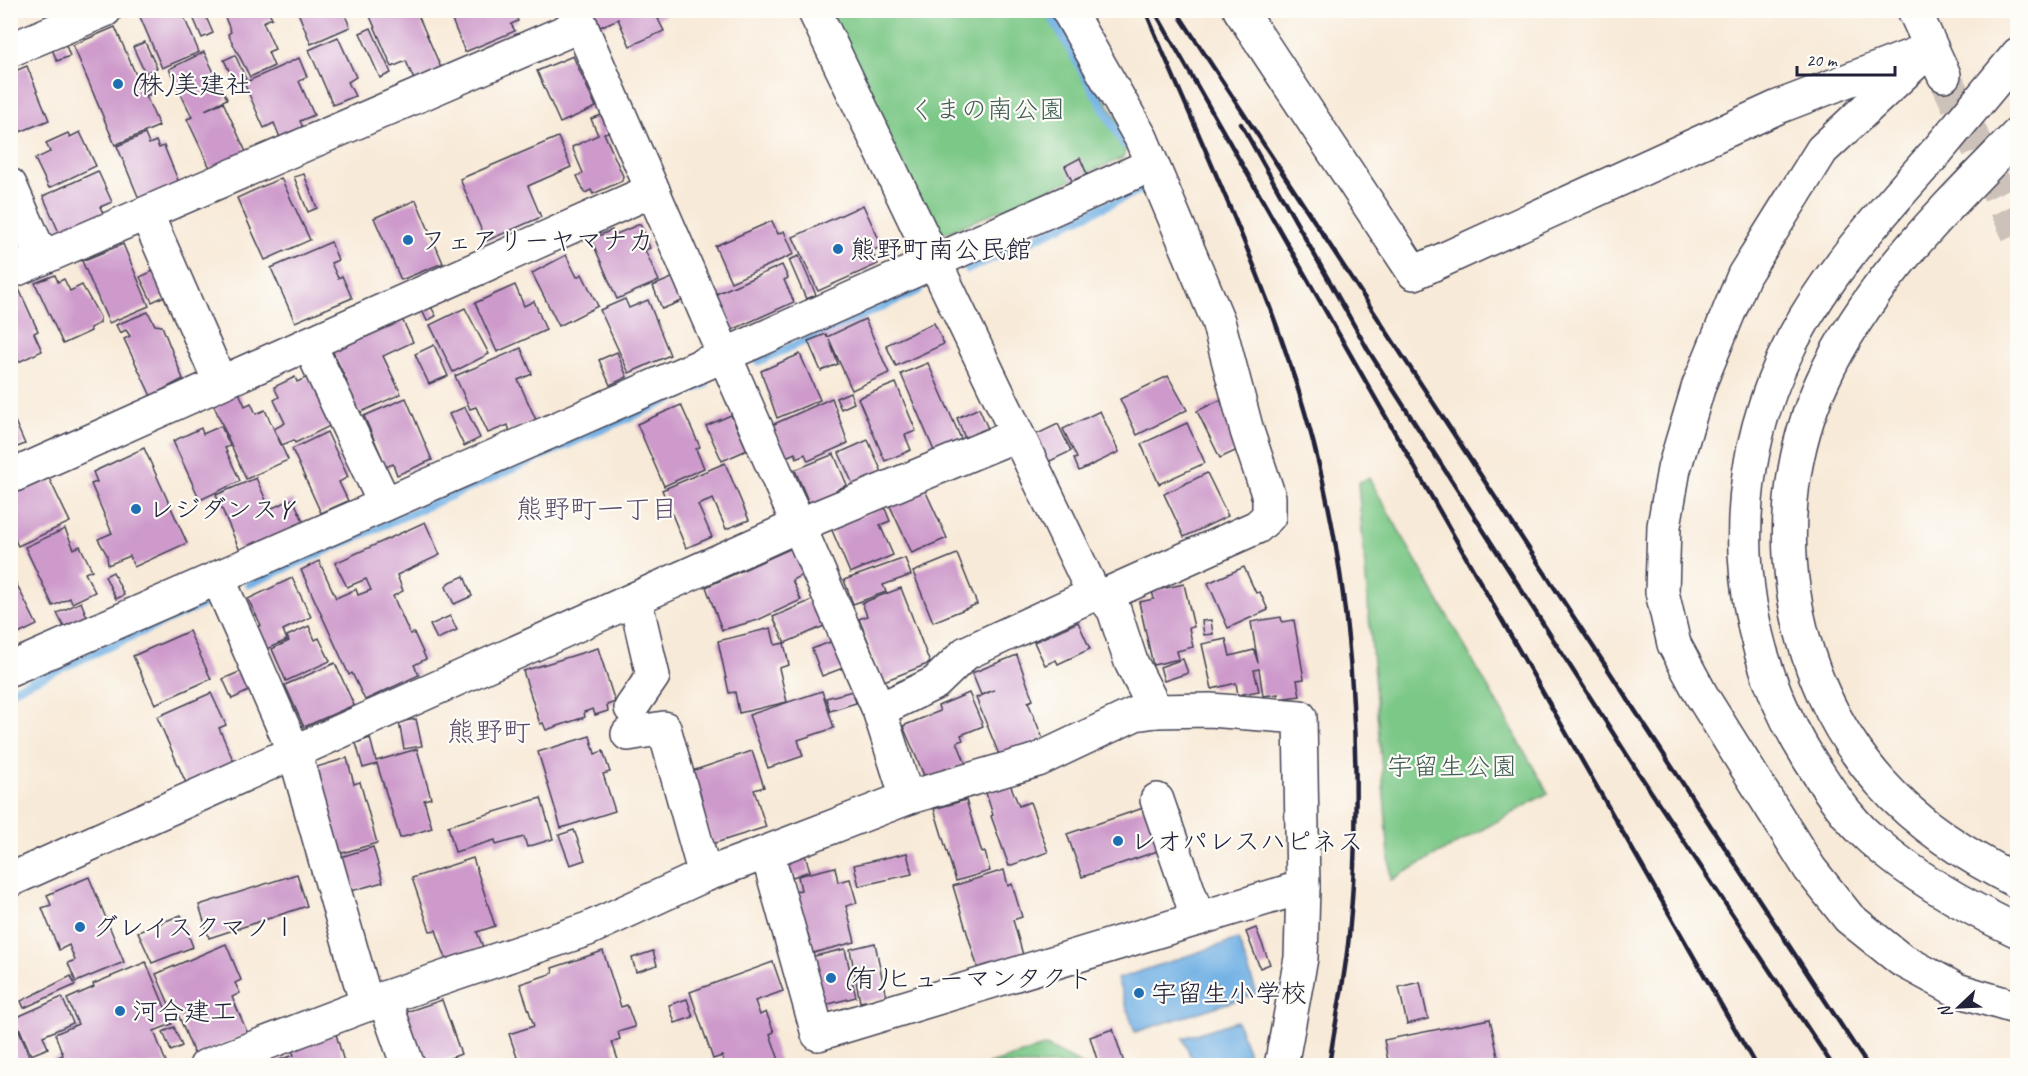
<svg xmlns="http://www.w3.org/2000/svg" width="2028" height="1076" viewBox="0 0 2028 1076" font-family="Caveat,'Klee One',sans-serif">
<rect width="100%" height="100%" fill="#fdfcf7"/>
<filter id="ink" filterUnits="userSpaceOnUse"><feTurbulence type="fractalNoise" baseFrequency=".0167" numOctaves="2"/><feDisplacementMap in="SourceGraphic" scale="12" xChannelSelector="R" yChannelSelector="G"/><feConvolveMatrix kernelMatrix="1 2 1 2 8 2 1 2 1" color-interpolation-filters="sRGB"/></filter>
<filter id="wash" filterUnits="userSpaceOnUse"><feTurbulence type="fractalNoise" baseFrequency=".008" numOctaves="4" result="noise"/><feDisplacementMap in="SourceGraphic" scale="24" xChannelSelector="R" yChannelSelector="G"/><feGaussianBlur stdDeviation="1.35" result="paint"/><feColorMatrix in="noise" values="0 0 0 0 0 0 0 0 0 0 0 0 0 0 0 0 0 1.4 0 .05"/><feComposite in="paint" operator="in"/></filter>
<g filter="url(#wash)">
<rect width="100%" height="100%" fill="#f8ead8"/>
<!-- green -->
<g fill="#7bc887" stroke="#4e7561" stroke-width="1.5">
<polygon points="829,11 1054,11 1129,140 1123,158 946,233 935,231"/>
<polygon points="1369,478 1548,793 1391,880 1358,483"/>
<polygon points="1046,1046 1083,1065 987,1065"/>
</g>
<!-- water -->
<g fill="#71b0e4" stroke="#4a6990" stroke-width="1.5">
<polygon points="1238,939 1257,994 1135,1032 1117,979"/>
<polygon points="1237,1021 1249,1054 1218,1065 1194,1065 1183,1038"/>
</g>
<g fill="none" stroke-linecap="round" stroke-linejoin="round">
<!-- stream -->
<g stroke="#71b0e4" stroke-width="9">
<polyline points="1048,10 1124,144"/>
<polyline points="968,269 1144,188"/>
<polyline points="759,361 919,290"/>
<polyline points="249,584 705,384"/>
<polyline points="10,691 201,605"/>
</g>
</g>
<g id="blocks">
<!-- building -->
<g fill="#cd9acb">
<polygon points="141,10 181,10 199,52 162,68 138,12"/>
<polygon points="190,10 203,10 213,33 202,38"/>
<polygon points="222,10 268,10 272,18 263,22 275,49 268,52 274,66 250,77 228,34 231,32"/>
<polygon points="297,10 343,10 350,27 311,44"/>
<polygon points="376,10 423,10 424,13 418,15 442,70 415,82 406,61 392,67 369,14"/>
<polygon points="461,10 514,10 518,21 511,24 515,31 465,52 450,15"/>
<polygon points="591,10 663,10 665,16 658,19 664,31 630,46 618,19 598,28"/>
<polygon points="115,27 136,75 142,72 151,94 146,96 159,126 115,145 73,45"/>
<polygon points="371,28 391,73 380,78 360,33"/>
<polygon points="338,37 356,77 348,82 355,96 333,105 309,50"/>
<polygon points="145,42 157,68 145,73 133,47"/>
<polygon points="65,43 70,56 57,61 52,49"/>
<polygon points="204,52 227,99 205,110 223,102 247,154 211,170 187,119 192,117 169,69"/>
<polygon points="235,55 246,79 235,83 224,60"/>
<polygon points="573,56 596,107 560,123 537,71"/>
<polygon points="299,58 307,77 299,81 314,115 300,121 304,130 281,140 274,123 264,128 244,83"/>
<polygon points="27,66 49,120 15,134 10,124 10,73"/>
<polygon points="601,115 609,132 604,133 623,176 622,181 593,194 591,190 585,193 577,176 583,173 572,147 598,135 591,119"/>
<polygon points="80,132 96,166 49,188 35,159 50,152 46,143 68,133 70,137"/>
<polygon points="145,134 149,144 156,141 159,148 164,146 180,185 140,201 117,146"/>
<polygon points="558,137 571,167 528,186 541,217 486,241 460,179"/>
<polygon points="1080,158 1087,174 1072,181 1065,166"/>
<polygon points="98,171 112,202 100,207 105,217 61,237 43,196"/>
<polygon points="304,174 317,208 308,212 294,177"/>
<polygon points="281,178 310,240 265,260 237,198"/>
<polygon points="416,200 443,263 401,280 374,218"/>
<polygon points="863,205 882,246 872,251 878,264 818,291 793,237"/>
<polygon points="772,221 778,234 784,231 794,254 731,282 715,246"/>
<polygon points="640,224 650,248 645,250 659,281 617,299 591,239 612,230 614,235"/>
<polygon points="331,242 338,260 331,263 338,278 342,276 352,298 295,322 271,268"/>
<polygon points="123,244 149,306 109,323 82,261"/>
<polygon points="566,255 577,277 582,274 598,306 559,326 532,273"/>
<polygon points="799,256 816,295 806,299 789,260"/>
<polygon points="782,265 788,278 784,280 794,302 732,330 716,294"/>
<polygon points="153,271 165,296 152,302 140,277"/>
<polygon points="55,275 58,282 64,279 70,291 82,285 100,317 100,323 90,328 91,331 63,344 35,283"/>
<polygon points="674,277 684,300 662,309 653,286"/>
<polygon points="515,285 524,306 534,301 546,330 497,352 475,303"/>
<polygon points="19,289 38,331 34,333 42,351 10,366 10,293"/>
<polygon points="625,299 629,308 648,300 670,355 629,373 600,310"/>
<polygon points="430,305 436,316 427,321 422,310"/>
<polygon points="465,308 489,354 453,372 430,325"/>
<polygon points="148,312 155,325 162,326 183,379 151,396 124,339 130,336 126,330 120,333 116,325"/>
<polygon points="400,315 413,342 383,356 401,394 359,413 343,384 347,382 331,348"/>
<polygon points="865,319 889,373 852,390 829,339 838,364 821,371 808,341 826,334 827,337"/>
<polygon points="934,323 944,344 896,366 886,345"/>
<polygon points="434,345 448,376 429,384 415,354"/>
<polygon points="521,348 532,374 518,380 536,420 510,432 508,425 488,433 476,407 470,409 455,376"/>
<polygon points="617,352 627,377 610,385 599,360"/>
<polygon points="800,354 820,400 777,418 761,371"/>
<polygon points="928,363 962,441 935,453 901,374"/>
<polygon points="310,376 334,424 295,443 294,440 282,445 274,429 285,423 274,400 279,397 274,387 295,377 297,382"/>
<polygon points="1168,376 1187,410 1137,435 1120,399"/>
<polygon points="896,383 916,431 905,435 911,450 885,461 858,398"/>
<polygon points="237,388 245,406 251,403 256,414 265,410 288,460 246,479 211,399"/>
<polygon points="850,392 854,403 841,409 836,398"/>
<polygon points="406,398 432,460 397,475 393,464 386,467 364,416"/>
<polygon points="832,398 848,443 808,461 805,454 797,458 795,453 786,457 772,425"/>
<polygon points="1220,400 1242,448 1220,458 1197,411"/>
<polygon points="681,405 700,447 696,449 704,468 664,486 637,424"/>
<polygon points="465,407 480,438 464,446 449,414"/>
<polygon points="979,408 989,431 966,441 957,418"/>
<polygon points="10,410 25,444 10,450"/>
<polygon points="1100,411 1119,452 1079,471 1074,459 1077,458 1063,429"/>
<polygon points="731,415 747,450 722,461 706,426"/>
<polygon points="1187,423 1205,463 1159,484 1141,444"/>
<polygon points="1058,424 1071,451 1048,462 1035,435"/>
<polygon points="221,426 230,446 225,448 240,481 200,500 173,441 201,428 203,434"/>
<polygon points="327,432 348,477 339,482 348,501 321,513 292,449"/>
<polygon points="868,440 884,477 855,489 839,453"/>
<polygon points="144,448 187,543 134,567 130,556 108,565 107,555 98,539 112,533 91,484 97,482 93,472"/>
<polygon points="834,454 847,485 838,489 841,495 811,508 795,470"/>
<polygon points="725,463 749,520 726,529 713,499 698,505 712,537 686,548 662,490"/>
<polygon points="1207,473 1228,516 1184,537 1164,494"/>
<polygon points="48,476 70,522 18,546 10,529 10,493"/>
<polygon points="256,478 270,509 293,499 304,523 240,551 216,495"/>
<polygon points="924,488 947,538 912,553 889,504"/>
<polygon points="884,506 890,521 880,525 893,555 850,573 831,528"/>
<polygon points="425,522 440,555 397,575 403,591 393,596 410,634 414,633 426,659 414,665 419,675 365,700 352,673 349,675 301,570 319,561 336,598 356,589 358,595 371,590 366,579 347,587 335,563"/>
<polygon points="65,529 74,549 80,546 92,570 85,573 95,592 72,603 70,598 53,606 25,547"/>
<polygon points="792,548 804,574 792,580 801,600 758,620 722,630 706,587"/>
<polygon points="957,554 977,604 933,622 913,572"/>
<polygon points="905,558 911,575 883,585 886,592 853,604 844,580"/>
<polygon points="1244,567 1256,593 1260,592 1268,610 1228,628 1208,583"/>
<polygon points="10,571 37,625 10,638"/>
<polygon points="113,572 124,595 116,599 105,576"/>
<polygon points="464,576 472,596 454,604 446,587 448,583"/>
<polygon points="292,578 311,617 283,630 287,640 262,651 251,629 261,625 248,599"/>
<polygon points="1184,584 1194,627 1189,628 1193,647 1177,651 1179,659 1153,665 1139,602 1154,599 1152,591"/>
<polygon points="901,588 930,663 884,681 859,619 867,616 862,603"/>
<polygon points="819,597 831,623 785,643 773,617"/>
<polygon points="81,602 87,617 64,627 57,613"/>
<polygon points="450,616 457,630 437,639 430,625"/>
<polygon points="1281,617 1282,622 1294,620 1304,679 1297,680 1300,696 1278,699 1278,694 1263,696 1259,669 1254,670 1259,691 1238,695 1236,683 1212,689 1202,644 1226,639 1230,656 1254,650 1258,663 1251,622"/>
<polygon points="1211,620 1213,634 1204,635 1202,621"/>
<polygon points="1078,622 1090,649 1058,664 1056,660 1045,665 1034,642"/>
<polygon points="309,626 315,640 319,638 330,661 286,681 272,649 289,641 287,636"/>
<polygon points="771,628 775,645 784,643 789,665 779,668 787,702 739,713 735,692 729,693 718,641"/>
<polygon points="189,631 211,679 155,704 133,656"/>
<polygon points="838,639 848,666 822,676 812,649"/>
<polygon points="598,648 615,702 607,705 608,711 595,715 593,709 584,712 585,717 546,730 543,723 540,724 523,671"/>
<polygon points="1017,655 1033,700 1028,702 1043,739 1000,757 976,698 994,690 981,695 972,673"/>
<polygon points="1183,659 1188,673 1164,681 1160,667"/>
<polygon points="335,663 354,705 304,727 285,685"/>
<polygon points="244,670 253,689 232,699 223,679"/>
<polygon points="822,691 834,728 798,740 803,756 768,768 749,715"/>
<polygon points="853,691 856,703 830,711 826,698"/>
<polygon points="211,693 226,725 219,728 234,762 186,783 157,717"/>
<polygon points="969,693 983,726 961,735 963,740 957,742 966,764 926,780 903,726 940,711 938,706"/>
<polygon points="416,719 422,746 404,749 399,722"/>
<polygon points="590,736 595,754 603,751 610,772 603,774 615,811 561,828 538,752"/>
<polygon points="370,738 376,761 417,749 431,798 424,800 432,828 400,838 377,764 363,768 356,743"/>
<polygon points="752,751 764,787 754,790 766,827 712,844 689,772"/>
<polygon points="347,758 354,784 360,782 377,843 335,855 310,769"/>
<polygon points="1010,784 1019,806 1030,802 1048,852 1009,866 991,816 993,815 986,793"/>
<polygon points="541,798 553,839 527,847 524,837 496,845 495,840 455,852 448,826"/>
<polygon points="966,800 982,853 985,852 990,871 956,881 934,809"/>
<polygon points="1155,804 1169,847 1082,877 1067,834"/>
<polygon points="574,830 585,860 570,865 559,835"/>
<polygon points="373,847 383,882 344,893 334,859"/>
<polygon points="804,852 810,871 790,878 783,858"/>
<polygon points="907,853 912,874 859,886 854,865"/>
<polygon points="473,858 495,926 477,932 483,947 446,959 436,930 430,931 412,878"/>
<polygon points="835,867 838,882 850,879 857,903 846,906 855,942 809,954 794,891 801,890 798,876"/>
<polygon points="1004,870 1008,886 1012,884 1022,917 1013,920 1023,955 978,969 953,886"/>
<polygon points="297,874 307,906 209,938 199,905"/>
<polygon points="89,877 124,962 76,982 68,963 75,960 69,945 59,950 42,908 51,905 47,895"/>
<polygon points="181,915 193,947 152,963 138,932"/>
<polygon points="1256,928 1270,964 1260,968 1246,932"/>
<polygon points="875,943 886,997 860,1002 850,949"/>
<polygon points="226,944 241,980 235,983 240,993 232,997 248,1034 195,1056 176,1009 172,1011 156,974"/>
<polygon points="845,949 856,997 817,1007 806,958"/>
<polygon points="603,951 621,1007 627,1005 635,1027 618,1032 620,1039 612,1042 620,1066 520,1066 509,1034 534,1026 520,984 553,973 552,968"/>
<polygon points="653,951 657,965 636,972 632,958"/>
<polygon points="146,962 172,1024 154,1031 167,1065 53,1066 51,1060 63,1055 55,1034 78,1024 67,999 94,987 93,984"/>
<polygon points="773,962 783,991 755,1001 760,1015 766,1012 774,1032 770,1034 781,1066 725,1066 722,1056 713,1059 690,992"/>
<polygon points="71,976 75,985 24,1008 21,1001"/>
<polygon points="1420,982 1428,1019 1407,1024 1399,987"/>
<polygon points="62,997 73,1023 43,1036 48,1048 31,1055 15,1018"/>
<polygon points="687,999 693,1017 675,1023 669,1005"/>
<polygon points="442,1000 461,1054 429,1066 421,1066 403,1013"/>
<polygon points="1490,1019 1500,1066 1389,1066 1384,1040"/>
<polygon points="16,1022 33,1066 10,1066 10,1024"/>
<polygon points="174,1027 182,1046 171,1051 163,1032"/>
<polygon points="1113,1029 1125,1066 1099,1066 1090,1037"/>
<polygon points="336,1034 344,1062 339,1066 281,1066 279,1060 294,1055 291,1048"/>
</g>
</g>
</g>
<g filter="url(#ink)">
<use href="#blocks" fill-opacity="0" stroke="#424053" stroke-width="1.5"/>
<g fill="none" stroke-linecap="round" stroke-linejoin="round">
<!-- minor-tunnel -->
<polyline stroke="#cdc2b9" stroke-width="33" stroke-dasharray="33 16" stroke-linecap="butt" points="1944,75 2018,234"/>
<!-- minor casing -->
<g stroke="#424053" stroke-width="36">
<g id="minor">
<polyline points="574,10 879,710 907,798"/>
<polyline points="814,10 1094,594 966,653 935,683 879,710"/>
<polyline points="1068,10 1141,138 1218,321 1247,431 1269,497 1269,516 1257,527 1103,596 1094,594"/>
<polyline points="1240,10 1414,273 1778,107 1916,54"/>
<polyline points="1914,10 1944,75"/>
<polyline points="1931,48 1822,150 1744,275 1699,385 1674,469 1664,526 1662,592 1674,644 1702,696 1810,869 1849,918 1900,959 1957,990 2018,1008"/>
<polyline points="10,50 105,10"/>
<polyline points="10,185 42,258"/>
<polyline points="147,215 220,382"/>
<polyline points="10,272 581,25"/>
<polyline points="309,344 385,504"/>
<polyline points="10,477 653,190"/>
<polyline points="218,578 295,754 367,1005"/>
<polyline points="1103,596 1114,610 1131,662 1156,711 1210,710 1300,717 1303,887 1301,958 1281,1066"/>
<polyline points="10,669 725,355 1151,165"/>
<polyline points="631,708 653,676 635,599"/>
<polyline points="628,734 664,728 705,875"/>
<polyline points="1157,800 1198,919"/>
<polyline points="767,852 818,1034 1303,887"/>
<polyline points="10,880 799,525 1016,435"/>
<polyline points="384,998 408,1066"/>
<polyline points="206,1066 384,998 588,929 705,875 767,852 907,798 1038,760 1135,714 1156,711"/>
</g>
</g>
<!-- motorway casing -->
<g stroke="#424053" stroke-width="36">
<g id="motorway">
<path d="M2018 54C1991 86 1965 118 1938 150 1885 210 1831 267 1793 339 1723 475 1729 633 1811 762 1828 789 1847 818 1871 839 1915 878 1964 906 2018 931"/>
<path d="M2018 134C1945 209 1866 285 1822 382 1763 511 1785 675 1881 783 1919 826 1967 856 2018 882"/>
</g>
</g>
<!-- minor -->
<use href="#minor" stroke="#fff" stroke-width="33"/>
<!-- motorway -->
<use href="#motorway" stroke="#fff" stroke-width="33"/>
<!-- rail -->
<g stroke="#22223b" stroke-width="4.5">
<path d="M1145 10C1205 153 1275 295 1314 445 1354 595 1364 781 1349 935 1345 979 1335 1022 1329 1066"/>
<polyline points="1154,10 1756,1066"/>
<polyline points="1181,18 1868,1066"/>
<polyline points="1241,124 1368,350 1636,769 1833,1066"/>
</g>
</g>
</g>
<!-- markers -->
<g fill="#1f6fb2" stroke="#fdfcf7" stroke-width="2">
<circle cx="118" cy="84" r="6"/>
<circle cx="408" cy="240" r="6"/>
<circle cx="838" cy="249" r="6"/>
<circle cx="136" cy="509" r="6"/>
<circle cx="1118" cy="841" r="6"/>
<circle cx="80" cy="927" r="6"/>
<circle cx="831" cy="978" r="6"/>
<circle cx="1139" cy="993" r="6"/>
<circle cx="120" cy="1011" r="6"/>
</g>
<g text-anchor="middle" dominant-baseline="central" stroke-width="4.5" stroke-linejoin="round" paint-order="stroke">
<!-- poi labels -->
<g font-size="26" fill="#22223b" stroke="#fdfcf7" text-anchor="start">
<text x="130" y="84">(株)美建社</text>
<text x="420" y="240">フェアリーヤマナカ</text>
<text x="850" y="249">熊野町南公民館</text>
<text x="148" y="509">レジダンスY</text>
<text x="1130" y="841">レオパレスハピネス</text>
<text x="92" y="927">グレイスクマノⅠ</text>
<text x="843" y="978">(有)ヒューマンタクト</text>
<text x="1151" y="993">宇留生小学校</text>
<text x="132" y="1011">河合建工</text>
</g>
<!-- park labels -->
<g font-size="26" fill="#415c56" stroke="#fdfcf7">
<text x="987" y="109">くまの南公園</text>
<text x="1452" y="766">宇留生公園</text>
</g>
<!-- neighbourhood labels -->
<g font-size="27" fill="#5e4c6d" stroke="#fdfcf7">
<text x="597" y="509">熊野町一丁目</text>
</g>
<!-- quarter labels -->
<g font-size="28" fill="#5e4c6d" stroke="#fdfcf7">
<text x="489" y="731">熊野町</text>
</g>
</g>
<!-- margin -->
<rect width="2028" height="1076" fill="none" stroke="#fdfcf7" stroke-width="36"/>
<!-- north arrow -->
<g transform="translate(1959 1007) rotate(247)" stroke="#fdfcf7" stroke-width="4.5" paint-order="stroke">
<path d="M0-4.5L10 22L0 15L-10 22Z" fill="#22223b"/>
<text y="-9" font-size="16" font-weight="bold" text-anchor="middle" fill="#22223b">N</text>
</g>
<!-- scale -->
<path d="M1797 66v9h98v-9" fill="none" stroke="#22223b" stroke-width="3"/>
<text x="1806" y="66" font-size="18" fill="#22223b" stroke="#fdfcf7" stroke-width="4.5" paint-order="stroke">20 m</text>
</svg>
